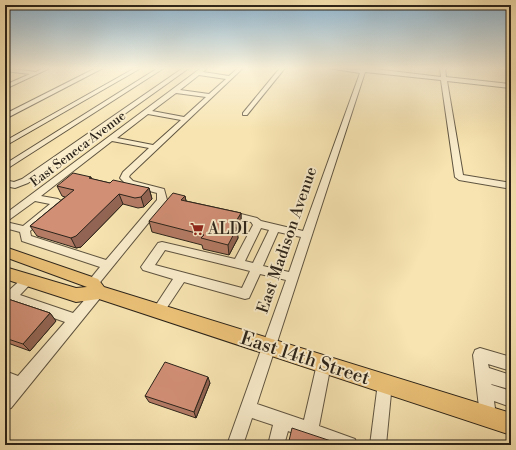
<svg xmlns="http://www.w3.org/2000/svg" width="516" height="450" viewBox="0 0 516 450" font-family="'Libre Bodoni',serif">
<rect width="100%" height="100%" fill="#f7e4b1"/>
<filter id="stains"><feTurbulence type="fractalNoise" baseFrequency=".005" numOctaves="4"/><feColorMatrix values="0 0 0 0 .2 0 0 0 0 .09 0 0 0 0 .02 0 0 0 .5 -.17"/></filter>
<radialGradient id="worn" r=".72"><stop offset=".6" stop-color="#630" stop-opacity="0"/><stop offset="1" stop-color="#630" stop-opacity=".3"/></radialGradient>
<g fill="none" stroke-linecap="round" stroke-linejoin="round">
<!-- minor casing -->
<g stroke="#5f5440" stroke-width="2">
<g id="minor">
<polygon points="5,68 36,72 43,68 50,68 5,89 5,85 30,74 5,71"/>
<polygon points="96,68 103,68 5,119 5,114"/>
<polygon points="135,68 141,68 5,146 5,141"/>
<polygon points="158,68 164,68 5,170 5,164"/>
<polygon points="183,68 189,68 28,183 15,188 5,186 5,180 14,182 22,179"/>
<path d="M201 68H207L203 72 229 76 238 68H243L130 175 129 177 133 181 164 189 167 200 97 286 93 288 89 286 87 283 100 267 22 241 20 232 5 228V214ZM199 75 226 79 209 94 180 90ZM176 93 206 97 184 117 152 111ZM148 114 181 120 153 145 117 138ZM112 141 149 148 123 172 120 178 127 185 157 193V200L106 260 31 236 30 231 63 202 58 199 41 196ZM35 201 50 204 23 226 6 222Z"/>
<polygon points="280,68 285,68 247,115 243,115 243,113"/>
<path d="M328 68 361 70V68H366L441 77 440 68H445L446 77 511 84V88L447 81 463 175 511 183V189L459 180 455 177 441 80 365 72 257 404 304 420 317 364 319 359 324 357 329 359 331 364 319 426 355 439 357 445H326L288 431 284 445H268L273 425 252 418 243 445H227L286 280 260 274 249 298 245 299 184 282 162 315 158 317 154 315 152 311 173 279 143 270 141 267 158 243 162 242 235 259 253 225 251 222 226 216 224 214 226 212 229 211 257 218 261 221 303 231 360 73ZM261 228 269 230 253 263 245 261ZM278 232 301 237 289 272 263 266ZM165 250 238 268 250 271 242 288 155 265Z"/>
<polygon points="28,275 32,277 34,280 20,295 73,313 95,288 99,287 103,288 105,292 11,408 5,410 5,390 8,387 5,385 5,371 18,376 65,322 6,301 6,293 24,277"/>
<polygon points="480,348 511,357 511,371 488,364 489,368 511,375 511,389 509,389 491,384 492,385 511,391 511,407 494,401 496,416 494,422 488,424 482,422 480,416 473,355 475,350"/>
<polygon points="385,376 390,378 392,383 386,445 370,445 378,383 380,378"/>
</g>
</g>
<!-- major casing -->
<g stroke="#2c241a" stroke-width="2">
<polygon id="major" points="5,247 98,279 104,287 511,413 511,435 99,299 76,302 5,279 5,267 76,288 87,287 5,257"/>
</g>
<!-- minor -->
<use href="#minor" fill="#faedcc" fill-rule="evenodd"/>
<!-- major -->
<use href="#major" fill="#ecc278" fill-rule="evenodd"/>
</g>
<!-- wall -->
<g fill="#b47b65" stroke="#2c241a">
<polygon points="91,177 92,179 110,183 149,188 152,199 144,207 138,208 123,204 81,247 76,248 37,236 30,226 65,197 62,196 57,186"/>
<polygon points="185,196 186,201 241,213 241,224 237,230 238,238 229,255 203,249 202,245 152,232 149,221"/>
<polygon points="5,298 50,313 56,321 30,351 5,342"/>
<polygon points="210,383 196,418 149,402 145,396"/>
</g>
<!-- shaded-wall -->
<g fill="#926453" stroke="#2c241a">
<polygon points="149,188 152,199 144,207 141,197"/>
<polygon points="119,194 123,204 81,247 76,248 71,238"/>
<polygon points="185,196 187,206 181,200"/>
<polygon points="241,213 241,224 237,230 238,238 229,255 228,245 232,228"/>
<polygon points="50,313 56,321 30,351 23,344"/>
<polygon points="208,377 210,383 196,418 194,412"/>
</g>
<!-- building -->
<g fill="#d18f76" stroke="#2c241a">
<polygon points="73,173 91,177 89,178 110,183 113,180 149,188 141,197 135,198 119,194 76,236 71,238 30,226 74,190 57,186"/>
<polygon points="173,193 185,196 181,200 241,213 232,228 237,228 228,245 201,238 204,235 149,221"/>
<polygon points="5,298 50,313 23,344 5,338"/>
<polygon points="165,362 208,377 194,412 145,396"/>
<polygon points="292,428 343,445 288,445"/>
</g>
<!-- sky -->
<linearGradient id="sky" x2="0" y2="1"><stop stop-color="#8db7d5"/><stop offset="0.52" stop-color="#fbf3dc"/><stop offset="1" stop-color="#fbf3dc" stop-opacity="0"/></linearGradient>
<rect width="516" height="131" fill="url(#sky)"/>
<!-- icons -->
<defs>
<g id="supermarket-bare" transform="scale(1.08)"><path d="M-6-5.5h2.5l.6 2H6L4.5 2H-2.5L-4.4-4H-6ZM-1.5 3.2a1.3 1.3 0 1 0 .1 0ZM3 3.2a1.3 1.3 0 1 0 .1 0Z" fill="#8f2418" stroke="#faedcc" stroke-width="2.5" paint-order="stroke"/></g>
</defs>
<g fill-rule="evenodd">
<use href="#supermarket-bare" x="197" y="229"/>
</g>
<g text-anchor="middle" dominant-baseline="central" stroke-width="4" stroke-linejoin="round" paint-order="stroke">
<!-- far-street labels -->
<g font-size="13" fill="#2c241a" stroke="#faedcc">
<text transform="translate(78 149) rotate(-37)">East Seneca Avenue</text>
</g>
<!-- poi labels -->
<g font-size="16" fill="#2c241a" stroke="#faedcc" text-anchor="start">
<text x="208" y="229">ALDI</text>
</g>
<!-- street labels -->
<g font-size="16" fill="#2c241a" stroke="#faedcc">
<text transform="translate(287 240) rotate(-71)">East Madison Avenue</text>
</g>
<!-- near-street labels -->
<g font-size="19" fill="#2c241a" stroke="#faedcc">
<text transform="translate(305 358) rotate(18)">East 14th Street</text>
</g>
</g>
<!-- margin -->
<rect width="516" height="450" fill="none" stroke="#f7e4b1" stroke-width="20"/>
<rect x="6" y="6" width="504" height="438" fill="none" stroke="#2c241a" stroke-width="2"/>
<rect x="10" y="10" width="496" height="430" fill="none" stroke="#2c241a"/>
<rect width="100%" height="100%" filter="url(#stains)"/>
<rect width="100%" height="100%" fill="url(#worn)"/>
</svg>
